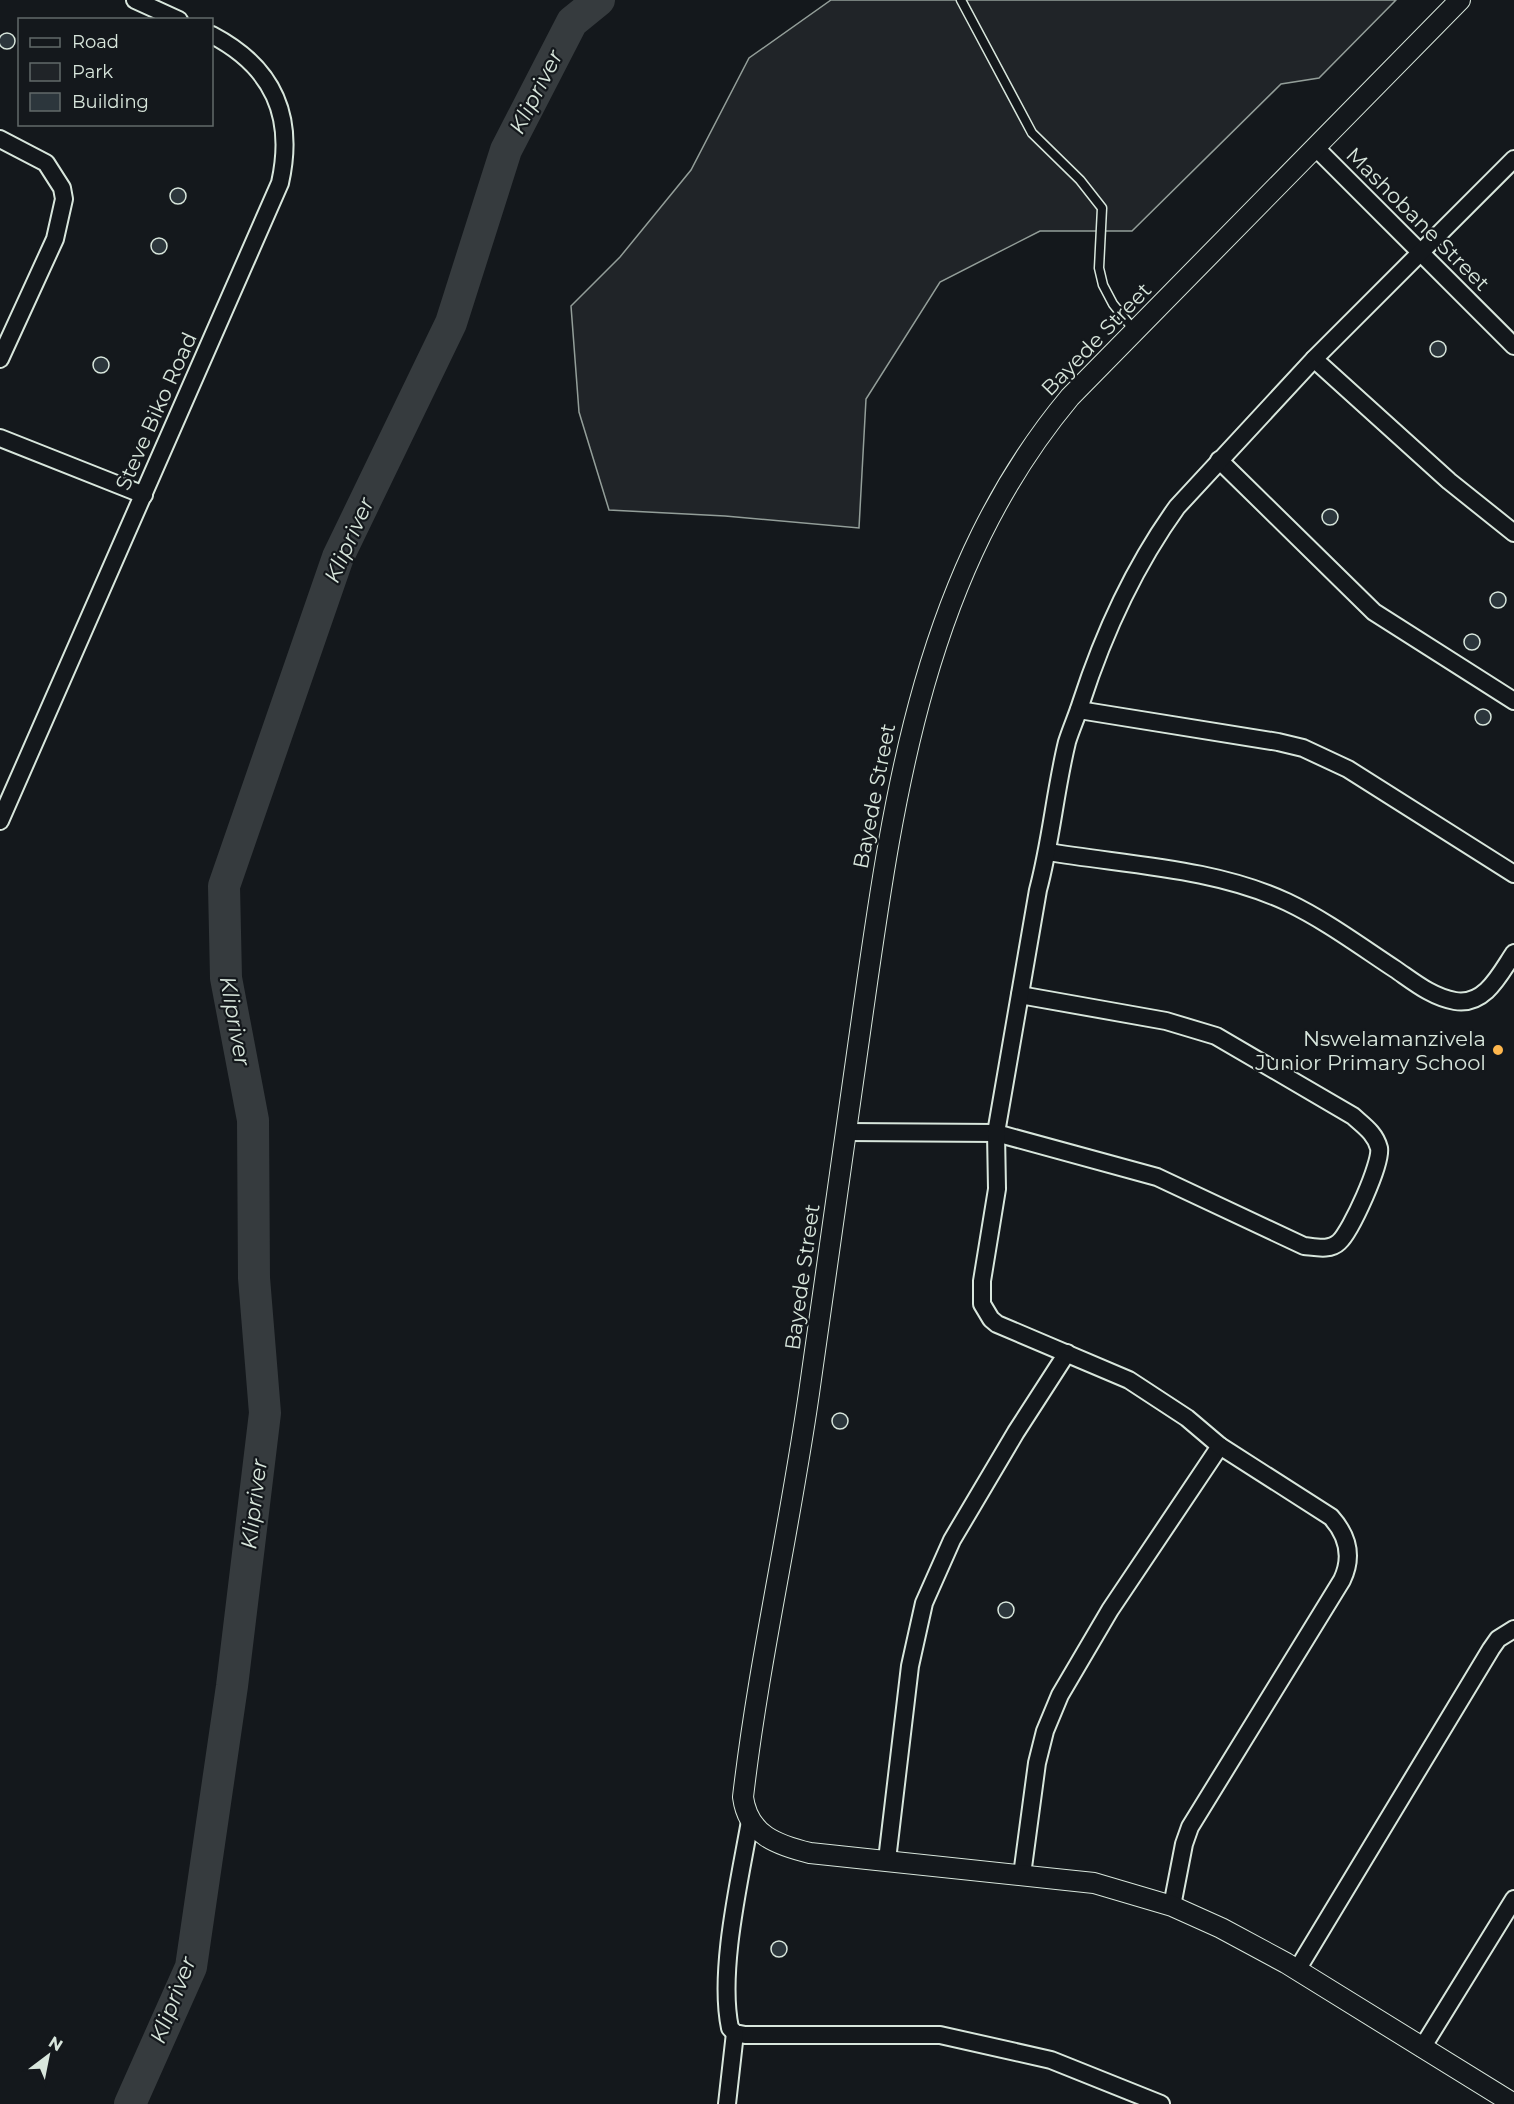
<svg xmlns="http://www.w3.org/2000/svg" width="1514" height="2104" viewBox="0 0 1514 2104" font-family="Montserrat,sans-serif">
<rect width="100%" height="100%" fill="#14181c"/>
<!-- green -->
<polygon fill="#202428" stroke="#939e99" stroke-width="1.5" points="831,0 1396,0 1319,78 1281,84 1132,231 1040,231 940,282 866,399 859,528 725,516 609,510 579,412 571,306 620,257 691,170 749,58"/>
<g fill="none" stroke-linecap="round" stroke-linejoin="round">
<!-- river -->
<polyline stroke="#363b3e" stroke-width="32" points="130,2104 191,1967 232,1686 265,1413 254,1278 253,1120 226,978 224,886 338,557 451,323 506,150 572,22 599,0"/>
</g>
<!-- building -->
<g fill="#2c363c" stroke="#d8e6dc" stroke-width="1.5">
<circle cx="7" cy="41" r="8"/>
<circle cx="178" cy="196" r="8"/>
<circle cx="159" cy="246" r="8"/>
<circle cx="1438" cy="349" r="8"/>
<circle cx="101" cy="365" r="8"/>
<circle cx="1330" cy="517" r="8"/>
<circle cx="1498" cy="600" r="8"/>
<circle cx="1472" cy="642" r="8"/>
<circle cx="1483" cy="717" r="8"/>
<circle cx="840" cy="1421" r="8"/>
<circle cx="1006" cy="1610" r="8"/>
<circle cx="779" cy="1949" r="8"/>
</g>
<g fill="none" stroke-linecap="round" stroke-linejoin="round">
<!-- service casing -->
<g stroke="#d8e6dc" stroke-width="11">
<polyline id="service" points="961,0 1032,133 1080,180 1102,208 1099,268 1103,285 1113,304 1134,330"/>
</g>
<!-- minor casing -->
<g stroke="#d8e6dc" stroke-width="20">
<g id="minor">
<polyline points="135,0 179,20"/>
<polyline points="0,139 46,163 62,188 64,199 55,239 0,359"/>
<polyline points="1317,149 1514,346"/>
<polyline points="1314,359 1449,481 1514,533"/>
<polyline points="0,438 144,495"/>
<polyline points="1219,460 1374,612 1514,701"/>
<polyline points="1079,710 1278,742 1303,748 1348,769 1514,874"/>
<path d="M0 821 280 183C295 116 273 67 212 35"/>
<path d="M1048 852C1127 865 1214 868 1287 902 1325 920 1360 946 1395 969 1414 982 1432 997 1455 1001 1485 1006 1500 974 1514 953"/>
<path d="M847 1132 996 1133 1157 1177 1304 1246C1315 1247 1330 1251 1339 1242 1351 1231 1382 1163 1379 1148 1375 1133 1364 1126 1353 1116L1216 1036 1166 1021 1020 995"/>
<path d="M750 1821C740 1879 718 1971 730 2028L735 2033 745 2035H940L1051 2060 1161 2104"/>
<polyline points="887,1860 910,1666 924,1603 952,1540 1016,1432 1067,1353"/>
<polyline points="1022,1875 1037,1763 1045,1731 1060,1695 1110,1610 1220,1446"/>
<path d="M1172 1906 1184 1844 1190 1827 1342 1580C1353 1557 1348 1536 1331 1517L1220 1446 1187 1418 1129 1380 997 1324 991 1319 982 1304V1281L997 1189 996 1133 1038 890C1051 842 1055 791 1067 742 1071 729 1077 716 1081 703 1104 632 1133 568 1177 507L1314 359 1514 159"/>
<polyline points="1297,1970 1491,1649 1498,1639 1514,1629"/>
<polyline points="1422,2048 1514,1899"/>
<polyline points="727,2104 735,2033"/>
</g>
</g>
<!-- tertiary casing -->
<g stroke="#d8e6dc" stroke-width="22">
<path id="tertiary" d="M1460 0 1070 397C924 572 894 793 863 1011 846 1134 828 1256 811 1379 792 1519 759 1658 743 1797 748 1835 777 1845 810 1853L1094 1883 1172 1906 1221 1928 1286 1963 1514 2104"/>
</g>
<!-- service -->
<use href="#service" stroke="#14181c" stroke-width="8"/>
<!-- minor -->
<use href="#minor" stroke="#14181c" stroke-width="16"/>
<!-- tertiary -->
<use href="#tertiary" stroke="#14181c" stroke-width="20"/>
</g>
<!-- markers -->
<circle fill="#ffb74d" stroke="#14181c" stroke-width="2" cx="1498" cy="1050" r="6"/>
<g text-anchor="middle" dominant-baseline="central" stroke-width="4.5" stroke-linejoin="round" paint-order="stroke">
<!-- street labels -->
<g font-size="21" fill="#d8e6dc" stroke="#14181c">
<text transform="translate(1418 219) rotate(45)">Mashobane Street</text>
<text transform="translate(1096 339) rotate(-46)">Bayede Street</text>
<text transform="translate(156 411) rotate(-66)">Steve Biko Road</text>
<text transform="translate(874 796) rotate(-79)">Bayede Street</text>
<text transform="translate(802 1277) rotate(-82)">Bayede Street</text>
</g>
<!-- poi labels -->
<g font-size="21" fill="#d8e6dc" stroke="#14181c" text-anchor="end">
<text x="1486" y="1038">Nswelamanzivela<tspan x="1486" dy="24">Junior Primary School</tspan></text>
</g>
<!-- water labels -->
<g font-size="22" font-style="italic" fill="#d8e6dc" stroke="#14181c">
<text transform="translate(536 92) rotate(-63)">Klipriver</text>
<text transform="translate(349 540) rotate(-66)">Klipriver</text>
<text transform="translate(235 1021) rotate(80)">Klipriver</text>
<text transform="translate(254 1504) rotate(-83)">Klipriver</text>
<text transform="translate(173 2000) rotate(-69)">Klipriver</text>
</g>
</g>
<!-- legend -->
<rect x="18" y="18" width="195" height="108" fill="#14181c" stroke="#626a69" stroke-width="1.5"/>
<rect x="30" y="38" width="30" height="9" fill="#14181c" stroke="#626a69" stroke-width="1.5"/>
<text x="72" y="48" font-size="18" fill="#d8e6dc">Road</text>
<rect x="30" y="63" width="30" height="18" fill="#202428" stroke="#626a69" stroke-width="1.5"/>
<text x="72" y="78" font-size="18" fill="#d8e6dc">Park</text>
<rect x="30" y="93" width="30" height="18" fill="#2c363c" stroke="#626a69" stroke-width="1.5"/>
<text x="72" y="108" font-size="18" fill="#d8e6dc">Building</text>
<!-- north arrow -->
<g transform="translate(48 2056) rotate(32)" stroke="#14181c" stroke-width="4.5" paint-order="stroke">
<path d="M0-4.5L10 22L0 15L-10 22Z" fill="#d8e6dc"/>
<text y="-9" font-size="16" font-weight="bold" text-anchor="middle" fill="#d8e6dc">N</text>
</g>
</svg>
